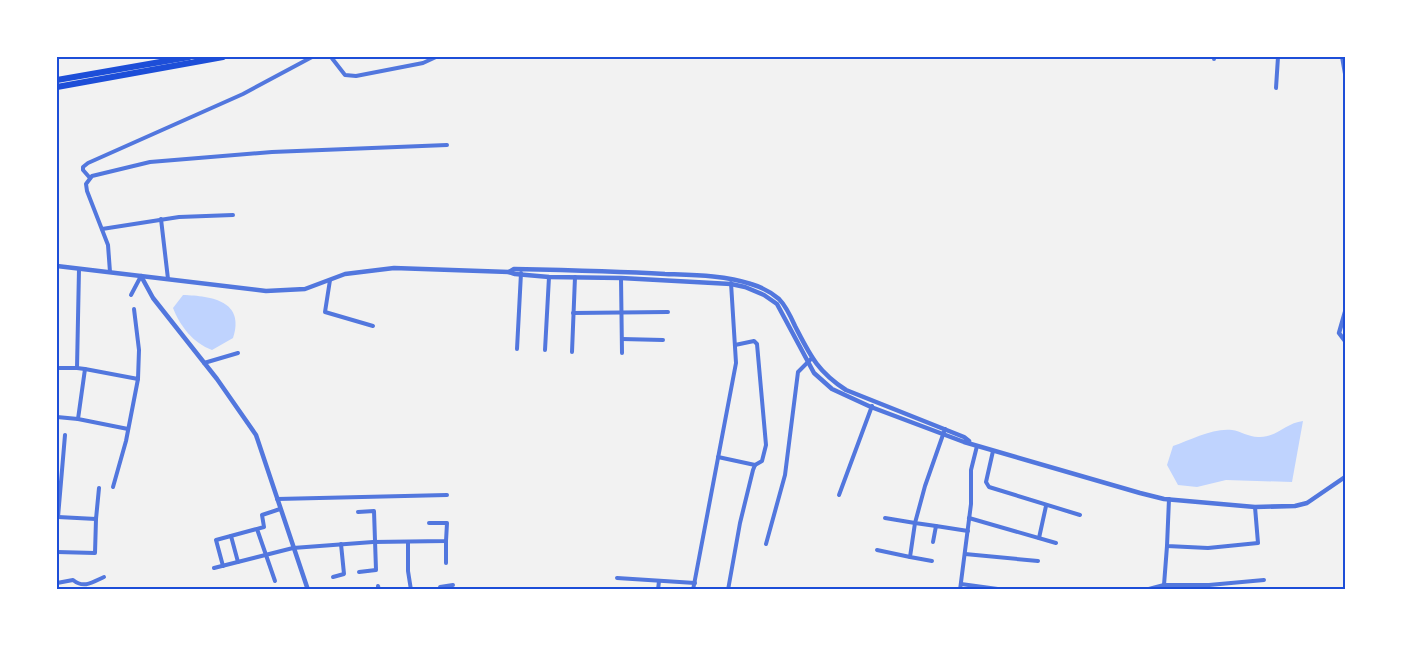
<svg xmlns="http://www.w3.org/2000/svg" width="1402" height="647" viewBox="0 0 1402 647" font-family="Arial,sans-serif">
<rect width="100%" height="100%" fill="#f2f2f2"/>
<!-- water -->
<g fill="#bfd3fe">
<path d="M183 295C212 296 245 301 233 338L212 350C193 343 180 326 173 308Z"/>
<path d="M1303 421 1292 482 1226 480 1197 487 1178 485 1167 465 1173 446C1191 440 1212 428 1232 430 1241 431 1250 438 1260 437 1277 437 1286 423 1303 421Z"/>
</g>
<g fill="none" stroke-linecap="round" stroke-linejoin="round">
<!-- minor -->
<g stroke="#5277de" stroke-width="4">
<polyline points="331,57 345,75 356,76 423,63 436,57"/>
<polyline points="1342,57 1345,74"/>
<polyline points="1214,59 1214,57"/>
<polyline points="1276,88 1278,57"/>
<polyline points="90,178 83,170 83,167 88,163 243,94 312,57"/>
<polyline points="161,219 168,279"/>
<polyline points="102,229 179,217 233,215"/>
<polyline points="79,269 77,368 85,369 78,419 128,429"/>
<polyline points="110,272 108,245 87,191 86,184 92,176 150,162 272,152 447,145"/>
<polyline points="621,278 622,353"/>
<polyline points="330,280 325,312 373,326"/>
<polyline points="131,295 141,276"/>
<polyline points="573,313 668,312"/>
<polyline points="622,339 663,340"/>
<polyline points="517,349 521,273"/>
<polyline points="545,350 549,277"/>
<polyline points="572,352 575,277"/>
<polyline points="204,363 238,353"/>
<polyline points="57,368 77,368"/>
<polyline points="85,369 138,379 139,350 134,309"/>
<polyline points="57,417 78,419"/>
<polyline points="993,451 986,482 989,487 1080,515"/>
<polyline points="718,457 755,465"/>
<polyline points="113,487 126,441 138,379"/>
<polyline points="839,495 872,406"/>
<polyline points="277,499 447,495"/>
<polyline points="1169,499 1167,546 1208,548 1258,543 1255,507"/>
<polyline points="358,512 374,511 376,570 359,572"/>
<polyline points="58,517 65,435"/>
<polyline points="58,517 96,519 99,488"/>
<polyline points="885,518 915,523 910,557 932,561"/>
<polyline points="969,518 1056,543"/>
<polyline points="936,526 915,523 925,486 945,429"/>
<polyline points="257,529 275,581"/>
<polyline points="231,536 238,562"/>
<polyline points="1039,538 1046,506"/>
<polyline points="446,541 446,563"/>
<polyline points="408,542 408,571 411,590"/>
<polyline points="933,542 936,526 968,531"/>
<polyline points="766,544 785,475 798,372 812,358"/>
<polyline points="1167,546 1164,585 1209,585 1264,580"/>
<polyline points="877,550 910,557"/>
<polyline points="57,552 95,553 96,519"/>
<polyline points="965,554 1038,561"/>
<polyline points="223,566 216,540 264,527 262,515 280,509"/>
<polyline points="214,568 293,548 373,542 446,541 447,523 429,523"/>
<polyline points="333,577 344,574 341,544"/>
<polyline points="617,578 695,583"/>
<path d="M57 583 73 580C84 589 93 582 104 577"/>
<polyline points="961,584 1005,590"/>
<polyline points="378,586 379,590"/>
<polyline points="440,590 440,587 453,585"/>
<polyline points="658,590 659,581"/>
<polyline points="693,590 736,363 731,283"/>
<polyline points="728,590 740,523 753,470 755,465 762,461 766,445 757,344 754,341 735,345"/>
<polyline points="960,590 971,504 971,470 977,446"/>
<polyline points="1145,590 1164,585 1163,590"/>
</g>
<!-- tertiary -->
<g stroke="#5277de" stroke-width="4.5">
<polyline points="57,266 266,291 305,289 345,274 394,268 509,272 515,274 549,277 621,278 731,284 745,287 764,295 777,304 814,373 832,389 871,407 964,442 1140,493 1164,499 1255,507 1295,506 1307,503 1345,477"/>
<path d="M509 272 514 269C564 270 614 271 665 274 693 275 724 275 751 284 761 287 771 292 779 299 786 306 791 317 795 326 810 355 817 371 846 390L964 437 969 441"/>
<polyline points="141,276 153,298 217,379 256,435 308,590"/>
<polyline points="1345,312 1339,333 1345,341"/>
</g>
<!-- trunk -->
<g stroke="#1d4ed8" stroke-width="6">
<polyline points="57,80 189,57"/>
<polyline points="57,87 223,57"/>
</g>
</g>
<!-- border -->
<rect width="1402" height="647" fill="none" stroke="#ffffff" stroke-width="117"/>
<rect x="58" y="58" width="1286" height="530" fill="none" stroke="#1d4ed8" stroke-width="2"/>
</svg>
